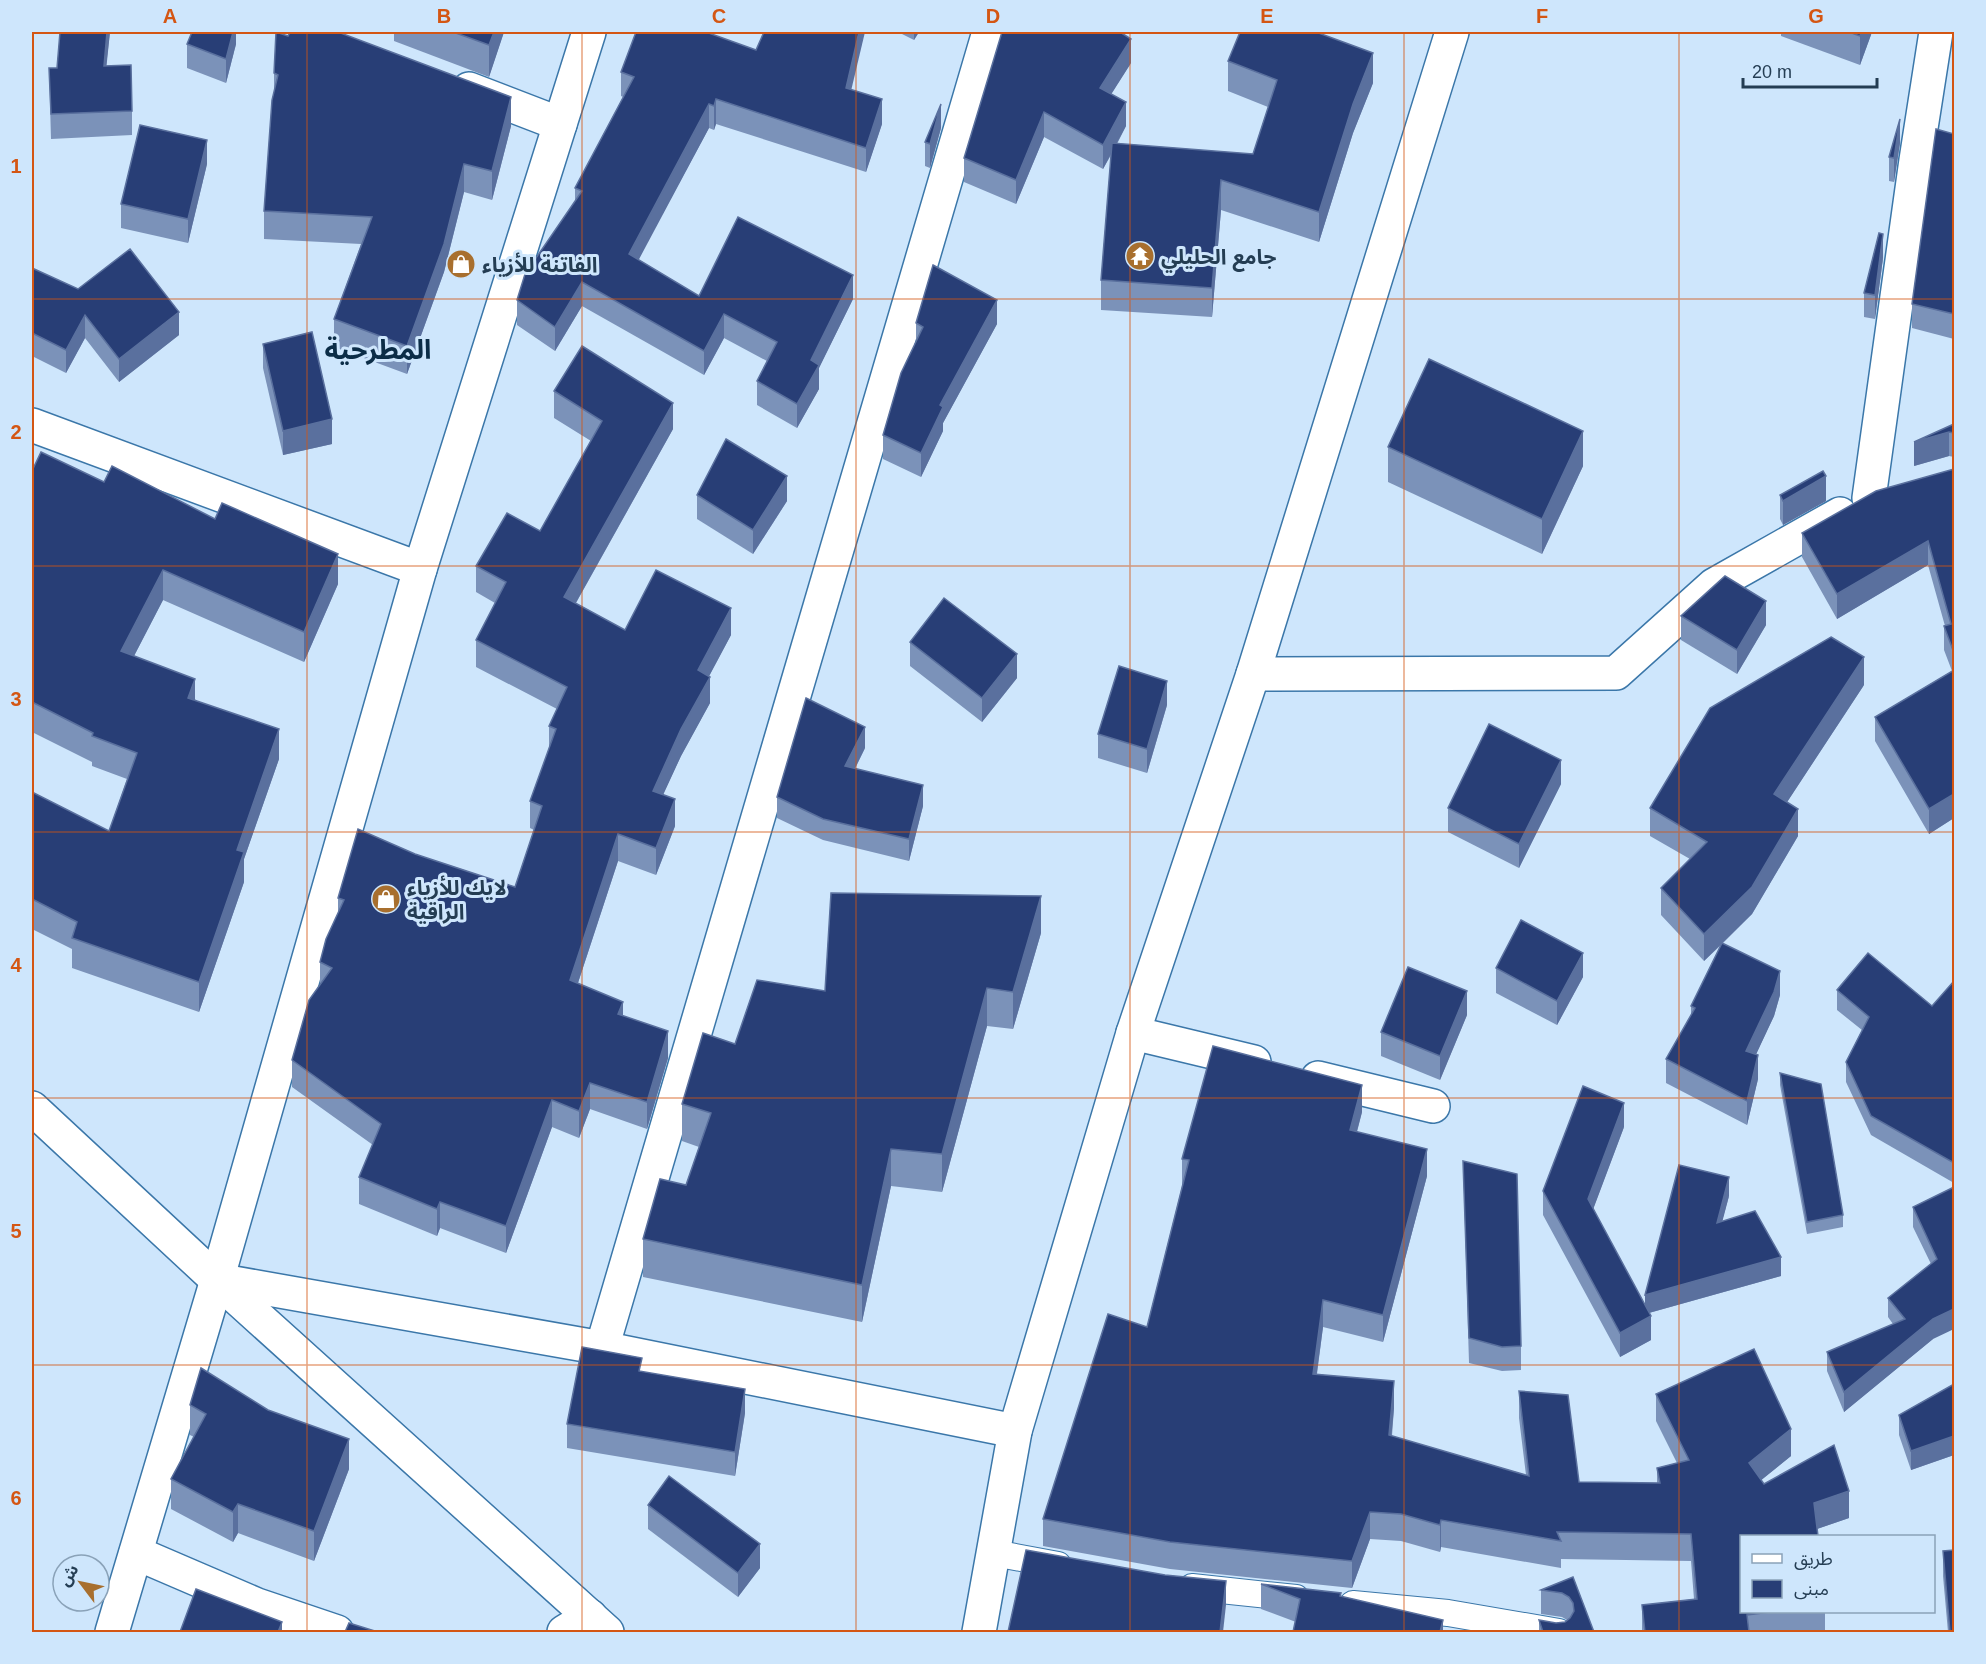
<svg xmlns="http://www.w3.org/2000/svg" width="1986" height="1664" viewBox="0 0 1986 1664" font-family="Arial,'Noto Sans Arabic',sans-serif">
<rect width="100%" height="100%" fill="#cee6fc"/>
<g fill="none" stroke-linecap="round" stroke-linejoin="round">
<!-- service casing -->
<g stroke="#3b77a9" stroke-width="28">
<g id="service">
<polyline points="994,1553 1058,1565"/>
<polyline points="1192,1587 1296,1598"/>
<polyline points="1353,1604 1448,1613 1559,1632"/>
</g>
</g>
<!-- minor casing -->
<g stroke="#3b77a9" stroke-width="36">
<g id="minor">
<polyline points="469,89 560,124"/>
<polyline points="32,425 420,569"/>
<polyline points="1869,498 1916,160 1936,32"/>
<polyline points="1253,674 1616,673 1714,585 1840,514"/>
<polyline points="1133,1033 1254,1062"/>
<polyline points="1318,1078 1433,1106"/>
<polyline points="32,1108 217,1280 602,1348 1015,1431"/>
<polyline points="217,1280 607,1632"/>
<polyline points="602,1348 989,32"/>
<polyline points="136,1553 257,1605 337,1632"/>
<polyline points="112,1632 217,1280 420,569 589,32"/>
<polyline points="564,1632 590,1616"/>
<polyline points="979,1632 1015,1431 1133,1033 1253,674 1452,32"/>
</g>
</g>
<!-- service -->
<use href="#service" stroke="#fff" stroke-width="26"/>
<!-- minor -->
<use href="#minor" stroke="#fff" stroke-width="33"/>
</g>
<!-- wall -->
<g fill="#7b92b9">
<polygon points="60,32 110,32 106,66 132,111 132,135 51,139 49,68 57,68"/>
<polygon points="236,32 236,44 226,83 187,68 187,44"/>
<polygon points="394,32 504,32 489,77 394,41"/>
<polygon points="898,32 919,32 914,40"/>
<polygon points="1781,32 1872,32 1860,65 1781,36"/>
<polygon points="1228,61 1373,83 1353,133 1319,242 1221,210 1212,317 1101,310 1101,280 1111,155 1103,169 1044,137 1016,204 964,182 964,158 1131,63 1111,94 1126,126 1117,144 1253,154 1268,107 1228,91"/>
<polygon points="621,72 851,90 882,124 866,172 716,124 714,130 709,128 638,259 699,296 853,299 819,368 819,389 797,428 757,405 757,381 767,361 724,338 704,375 582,306 555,351 517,325 517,300 575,202 575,188 623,97 621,96"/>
<polygon points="274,73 511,126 492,200 464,192 444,272 407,374 334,347 334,319 361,244 264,239 264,211 274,93"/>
<polygon points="941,128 930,168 925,166 925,142"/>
<polygon points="1954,134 1954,339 1912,328 1912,304"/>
<polygon points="1900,143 1894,182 1889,181 1889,157"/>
<polygon points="207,164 188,243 121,228 121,204"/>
<polygon points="1883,258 1875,319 1864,317 1864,293"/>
<polygon points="32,268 179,335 119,382 85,338 66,373 32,356"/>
<polygon points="916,323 997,324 943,423 943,431 921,477 883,459 883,435 916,342"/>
<polygon points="263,344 332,444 283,455 263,368"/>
<polygon points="554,391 673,429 576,603 625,630 731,635 709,676 710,703 681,756 663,794 675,826 656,875 618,861 578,983 623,1016 668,1058 647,1129 590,1109 579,1138 552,1127 506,1253 440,1228 437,1236 359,1204 359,1177 373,1145 292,1087 292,1060 320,985 320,962 338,914 338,898 415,854 515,887 534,830 530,828 530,801 549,750 549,726 557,709 476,667 476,640 495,603 476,592 476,566 540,531 591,441 554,418"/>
<polygon points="1954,424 1954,457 1949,456 1914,466"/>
<polygon points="1388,447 1583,466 1542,554 1388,482"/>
<polygon points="1954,469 1954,818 1929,834 1875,741 1875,717 1952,671 1944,650 1944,626 1945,626 1928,565 1837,619 1802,557 1802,533"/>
<polygon points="32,471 104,482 338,584 304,662 163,600 134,656 279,759 244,859 244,882 199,1012 72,968 72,949 32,929 32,792 109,831 127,779 92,766 92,762 32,732"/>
<polygon points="697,495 787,501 753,554 697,519"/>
<polygon points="1780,495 1826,501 1783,525 1780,519"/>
<polygon points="1681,616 1766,625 1737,674 1681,640"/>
<polygon points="910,642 1017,678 982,722 910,666"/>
<polygon points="1864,685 1787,802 1798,836 1752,914 1723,943 1780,995 1774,1016 1756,1054 1758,1079 1747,1125 1666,1083 1666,1059 1691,1015 1691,1006 1720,946 1704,961 1661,915 1661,888 1690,859 1650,836 1650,808"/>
<polygon points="1167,705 1147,773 1098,758 1098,734"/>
<polygon points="865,748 855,769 923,806 909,861 823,840 777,818 777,797"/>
<polygon points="1561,784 1519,868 1448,832 1448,808"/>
<polygon points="1041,933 1013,1029 987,1026 942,1192 891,1186 862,1322 643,1277 643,1239 686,1185 699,1147 682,1141 682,1104 735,1044 825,991"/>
<polygon points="1496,968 1583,977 1557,1025 1496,993"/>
<polygon points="1954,981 1954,1183 1871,1135 1846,1082 1846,1062 1862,1030 1837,1010 1837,990 1932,1006"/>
<polygon points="1467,1015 1440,1080 1381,1056 1381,1032"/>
<polygon points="1780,1073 1843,1215 1843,1227 1807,1234 1780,1085"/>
<polygon points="1362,1112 1357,1132 1427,1176 1383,1342 1323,1327 1317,1374 1394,1408 1392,1436 1526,1475 1519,1418 1519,1391 1579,1482 1657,1483 1657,1468 1677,1463 1656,1421 1656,1394 1791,1456 1761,1480 1764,1484 1849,1518 1817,1529 1742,1611 1825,1611 1825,1632 1642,1632 1642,1605 1694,1599 1691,1561 1561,1559 1561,1568 1441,1547 1440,1552 1401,1541 1370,1539 1352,1588 1170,1569 1043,1546 1043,1519 1147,1327 1182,1186 1182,1159"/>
<polygon points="1624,1127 1593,1209 1645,1305 1729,1196 1722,1221 1781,1276 1649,1313 1651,1340 1620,1357 1543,1215 1543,1191"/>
<polygon points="1463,1161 1521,1346 1521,1370 1502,1371 1469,1363"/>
<polygon points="1954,1187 1933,1339 1844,1412 1827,1371 1827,1352 1893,1324 1888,1317 1888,1298 1931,1264 1913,1227 1913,1207"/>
<polygon points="642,1372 745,1413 735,1476 567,1448 567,1424"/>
<polygon points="1954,1384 1954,1455 1911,1470 1899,1435 1899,1415"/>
<polygon points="190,1405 349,1469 314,1561 238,1533 233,1542 171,1509 171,1479 194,1437 190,1435"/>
<polygon points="648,1505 760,1568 738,1597 648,1529"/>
<polygon points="1943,1551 1954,1632 1948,1632 1943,1576"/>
<polygon points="1573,1577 1594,1632 1539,1632 1539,1620 1556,1623 1565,1622 1567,1620 1562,1617 1541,1614 1541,1590"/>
<polygon points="1261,1584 1341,1597 1443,1632 1296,1622 1261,1609"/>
</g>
<!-- shaded-wall -->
<g fill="#5a709e">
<polygon points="107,32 110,32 104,90 104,66"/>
<polygon points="233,32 236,32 236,44 226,83 226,59"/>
<polygon points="494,32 504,32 489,77 489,45"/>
<polygon points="859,32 865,32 846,112 846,88"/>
<polygon points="914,32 919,32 914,40"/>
<polygon points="1861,32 1872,32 1860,65 1860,36"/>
<polygon points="1131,39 1131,63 1100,112 1100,88"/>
<polygon points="1373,53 1373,83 1353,133 1319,242 1319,212 1353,104"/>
<polygon points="511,97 511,126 492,200 492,171"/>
<polygon points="716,99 716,124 714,130 714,106"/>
<polygon points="882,99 882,124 866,172 866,148"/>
<polygon points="1126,102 1126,126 1103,169 1103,145"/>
<polygon points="709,104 709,128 629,278 629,254"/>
<polygon points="941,104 941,128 930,168 930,144"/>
<polygon points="1044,112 1044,137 1016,204 1016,180"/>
<polygon points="1900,119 1900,143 1894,182 1894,158"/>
<polygon points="207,140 207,164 188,243 188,219"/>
<polygon points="464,164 464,192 444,272 407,374 407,346"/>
<polygon points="1221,180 1221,210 1212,317 1212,288"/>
<polygon points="1883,234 1883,258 1875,319 1875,295"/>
<polygon points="853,275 853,299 819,368 819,389 797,428 797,404 811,360"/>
<polygon points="582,282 582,306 555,351 555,327"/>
<polygon points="997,300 997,324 943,423 943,431 921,477 921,453 940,405"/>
<polygon points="179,312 179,335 119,382 119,359"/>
<polygon points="724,314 724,338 704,375 704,351"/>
<polygon points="85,315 85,338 66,373 66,350"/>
<polygon points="673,403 673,429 564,624 564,597"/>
<polygon points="332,419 332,444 283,455 283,431"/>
<polygon points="1583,431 1583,466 1542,554 1542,519"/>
<polygon points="1949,432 1949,456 1914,466 1914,442"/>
<polygon points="787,476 787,501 753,554 753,530"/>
<polygon points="1826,476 1826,501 1783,525 1783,501"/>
<polygon points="1928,541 1928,565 1837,619 1837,594"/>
<polygon points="338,554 338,584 304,662 304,632"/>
<polygon points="163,570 163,600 121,681 121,651"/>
<polygon points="1766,601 1766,625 1737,674 1737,650"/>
<polygon points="731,608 731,635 698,697 698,670"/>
<polygon points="1017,654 1017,678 982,722 982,698"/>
<polygon points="1864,657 1864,685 1774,822 1774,794"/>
<polygon points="710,677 710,703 681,756 653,817 653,791 681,729"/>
<polygon points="195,679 195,709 188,698"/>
<polygon points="1167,681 1167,705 1147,773 1147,749"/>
<polygon points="865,727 865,748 845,788 845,766"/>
<polygon points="279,729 279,759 244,859 244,882 199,1012 199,982 237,850"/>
<polygon points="1561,760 1561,784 1519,868 1519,844"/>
<polygon points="923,785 923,806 909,861 909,839"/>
<polygon points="1954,794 1954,818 1929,834 1929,809"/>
<polygon points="675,799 675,826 656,875 656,848"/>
<polygon points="1798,809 1798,836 1752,914 1704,961 1704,934"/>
<polygon points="618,834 618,861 570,1007 570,980"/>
<polygon points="1041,896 1041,933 1013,1029 1013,992"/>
<polygon points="1583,953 1583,977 1557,1025 1557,1001"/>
<polygon points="1780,971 1780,995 1774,1016 1746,1076 1746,1051"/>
<polygon points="987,988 987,1026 942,1192 942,1154"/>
<polygon points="1467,991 1467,1015 1440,1080 1440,1056"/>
<polygon points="623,1002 623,1028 618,1014"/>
<polygon points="668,1031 668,1058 647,1129 647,1102"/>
<polygon points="1758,1055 1758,1079 1747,1125 1747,1101"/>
<polygon points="590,1083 590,1109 579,1138 579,1111"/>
<polygon points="1362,1085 1362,1112 1350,1157 1350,1130"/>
<polygon points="552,1100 552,1127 506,1253 506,1226"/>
<polygon points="1624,1103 1624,1127 1588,1223 1588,1199"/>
<polygon points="891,1149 891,1186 862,1322 862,1285"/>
<polygon points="1427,1149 1427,1176 1383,1342 1383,1315"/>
<polygon points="1729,1177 1729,1196 1717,1242 1717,1223"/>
<polygon points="440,1202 440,1228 437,1236 437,1209"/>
<polygon points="1781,1257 1781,1276 1645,1314 1645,1295"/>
<polygon points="1323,1300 1323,1327 1313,1401 1313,1374"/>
<polygon points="1954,1309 1954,1329 1933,1339 1844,1412 1844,1392 1933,1319"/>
<polygon points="1651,1316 1651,1340 1620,1357 1620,1333"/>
<polygon points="1394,1381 1394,1408 1389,1462 1389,1435"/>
<polygon points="745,1389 745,1413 735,1476 735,1452"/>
<polygon points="1791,1429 1791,1456 1749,1490 1749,1463"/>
<polygon points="1954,1436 1954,1455 1911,1470 1911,1451"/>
<polygon points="349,1439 349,1469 314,1561 314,1531"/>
<polygon points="1849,1491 1849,1518 1814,1530 1814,1503"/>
<polygon points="238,1504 238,1533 233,1542 233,1512"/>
<polygon points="1370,1512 1370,1539 1352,1588 1352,1561"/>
<polygon points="1441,1520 1441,1547 1440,1552 1440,1525"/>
<polygon points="760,1544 760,1568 738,1597 738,1573"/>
<polygon points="1226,1581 1226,1605 1223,1632 1220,1632"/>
<polygon points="1443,1620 1443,1632 1440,1632"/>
<polygon points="282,1622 282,1632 278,1632"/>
</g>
<!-- building -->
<g fill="#283e76" stroke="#5a709e" stroke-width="1.5">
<polygon points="60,32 107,32 104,66 131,65 132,111 51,114 49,68 57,68"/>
<polygon points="192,32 233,32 226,59 187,44"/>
<polygon points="276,32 288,36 290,32 338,32 511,97 492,171 464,164 444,244 407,346 334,319 372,217 264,211 272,100 278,75 274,73"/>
<polygon points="453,32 494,32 489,45"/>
<polygon points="636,32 706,32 756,50 764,32 859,32 846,88 882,99 866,148 716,99 714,106 709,104 629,254 699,296 738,217 853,275 811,360 819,365 797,404 757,381 777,342 724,314 704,351 582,282 555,327 517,300 525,274 582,191 575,188 634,77 621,72"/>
<polygon points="1002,32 1120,32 1131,39 1100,88 1126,102 1103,145 1044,112 1016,180 964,158"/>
<polygon points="1240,32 1316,32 1373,53 1353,104 1319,212 1221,180 1212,288 1101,280 1112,143 1253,154 1277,80 1228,61"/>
<polygon points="1849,32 1861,32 1860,36"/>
<polygon points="941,104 930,144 925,142"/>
<polygon points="1900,119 1894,158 1889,157"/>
<polygon points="140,125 207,140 188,219 121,204"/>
<polygon points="1936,129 1954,134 1954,314 1912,304"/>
<polygon points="1879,233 1883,234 1875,295 1864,293"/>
<polygon points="130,249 179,312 119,359 85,315 66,350 32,333 32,268 78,289"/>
<polygon points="933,265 997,300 940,405 943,407 921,453 883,435 901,373 923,327 916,323"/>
<polygon points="312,332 332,419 283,431 263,344"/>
<polygon points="582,346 673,403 564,597 625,630 656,570 731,608 698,670 710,677 681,729 653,791 675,799 656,848 618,834 570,980 623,1002 618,1014 668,1031 647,1102 590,1083 579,1111 552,1100 506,1226 440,1202 437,1209 359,1177 381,1124 292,1060 309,1000 332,968 320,962 326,939 344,900 338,898 358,829 415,854 515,887 542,806 530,801 556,729 549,726 567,687 476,640 506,582 476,566 507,513 540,531 602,421 554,391"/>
<polygon points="1429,359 1583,431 1542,519 1388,447"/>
<polygon points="1954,424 1954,433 1949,432 1914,442"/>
<polygon points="726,439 787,476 753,530 697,495"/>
<polygon points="41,452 104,482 112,466 215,519 222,503 338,554 304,632 163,570 121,651 195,679 188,698 279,729 237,850 244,852 199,982 72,938 77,922 32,899 32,792 109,831 137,753 92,736 93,733 32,702 32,471"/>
<polygon points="1954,469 1954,653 1944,626 1951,624 1928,541 1837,594 1802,533 1876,491"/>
<polygon points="1823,471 1826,476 1783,501 1780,495"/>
<polygon points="1725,576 1766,601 1737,650 1681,616"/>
<polygon points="944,598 1017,654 982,698 910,642"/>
<polygon points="1831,637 1864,657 1774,794 1798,809 1752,887 1704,934 1661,888 1707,842 1650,808 1710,708"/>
<polygon points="1119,666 1167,681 1147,749 1098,734"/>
<polygon points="1954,670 1954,794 1929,809 1875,717"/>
<polygon points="806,698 865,727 845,766 923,785 909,839 823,819 777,797"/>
<polygon points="1489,724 1561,760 1519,844 1448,808"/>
<polygon points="831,893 1041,896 1013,992 987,988 942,1154 891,1149 862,1285 643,1239 660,1179 686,1185 711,1113 682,1104 703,1033 735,1044 757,980 825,991"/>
<polygon points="1521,920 1583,953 1557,1001 1496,968"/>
<polygon points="1722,943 1780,971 1774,992 1746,1051 1758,1055 1747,1101 1666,1059 1695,1008 1691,1006"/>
<polygon points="1868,953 1932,1006 1954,981 1954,1163 1871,1116 1846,1062 1869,1017 1837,990"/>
<polygon points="1408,967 1467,991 1440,1056 1381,1032"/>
<polygon points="1213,1046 1362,1085 1350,1130 1427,1149 1383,1315 1323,1300 1313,1374 1394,1381 1389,1435 1529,1476 1519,1391 1568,1395 1579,1482 1660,1483 1657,1468 1689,1460 1656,1394 1754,1349 1791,1429 1749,1463 1764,1484 1834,1445 1849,1491 1814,1503 1818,1536 1742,1536 1742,1611 1778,1611 1747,1615 1749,1632 1645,1632 1642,1605 1697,1599 1691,1534 1557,1532 1561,1541 1441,1520 1440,1525 1401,1514 1370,1512 1352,1561 1170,1542 1043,1519 1108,1314 1147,1327 1189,1160 1182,1159"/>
<polygon points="1780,1073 1821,1084 1843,1215 1807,1222"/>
<polygon points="1583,1086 1624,1103 1588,1199 1651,1316 1620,1333 1543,1191"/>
<polygon points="1463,1161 1517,1174 1521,1346 1502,1347 1469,1338"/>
<polygon points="1679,1165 1729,1177 1717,1223 1755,1211 1781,1257 1645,1295"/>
<polygon points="1954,1187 1954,1309 1933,1319 1844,1392 1827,1352 1905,1319 1888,1298 1937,1259 1913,1207"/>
<polygon points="582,1347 642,1358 639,1371 745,1389 735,1452 567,1424"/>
<polygon points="201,1368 268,1410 349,1439 314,1531 238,1504 233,1512 171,1479 206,1414 190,1405"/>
<polygon points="1954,1384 1954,1436 1911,1451 1899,1415"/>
<polygon points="669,1476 760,1544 738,1573 648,1505"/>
<polygon points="1026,1550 1165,1575 1226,1581 1220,1632 1008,1632"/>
<polygon points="1954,1550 1954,1632 1950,1632 1943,1551"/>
<polygon points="1573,1577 1594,1632 1543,1632 1539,1620 1556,1623 1565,1622 1570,1618 1574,1611 1573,1603 1569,1597 1562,1593 1541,1590"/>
<polygon points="1261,1584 1341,1593 1340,1596 1443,1620 1440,1632 1293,1632 1300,1599"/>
<polygon points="196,1589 282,1622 278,1632 180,1632"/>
<polygon points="349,1623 378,1632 345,1632"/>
</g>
<!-- grid -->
<path fill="none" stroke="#d45613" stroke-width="1.5" stroke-opacity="0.55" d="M307 32V1632M582 32V1632M856 32V1632M1130 32V1632M1404 32V1632M1679 32V1632M32 299H1954M32 566H1954M32 832H1954M32 1098H1954M32 1365H1954"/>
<!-- icons -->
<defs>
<g id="temple-disc" transform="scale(1.5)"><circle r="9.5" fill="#a86f2e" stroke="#cee6fc"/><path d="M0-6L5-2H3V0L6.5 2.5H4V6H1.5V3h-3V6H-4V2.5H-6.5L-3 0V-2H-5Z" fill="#fff"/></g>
<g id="shop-disc" transform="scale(1.5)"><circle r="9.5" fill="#a86f2e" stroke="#cee6fc"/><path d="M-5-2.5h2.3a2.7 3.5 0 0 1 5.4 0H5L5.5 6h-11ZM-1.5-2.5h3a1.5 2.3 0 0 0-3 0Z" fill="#fff"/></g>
</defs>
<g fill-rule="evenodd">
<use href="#temple-disc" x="1140" y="256"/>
<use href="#shop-disc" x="461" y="264"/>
<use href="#shop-disc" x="386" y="899"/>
</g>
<g text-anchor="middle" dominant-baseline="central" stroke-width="6" stroke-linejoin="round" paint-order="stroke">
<!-- poi labels -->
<g font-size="21" font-weight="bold" fill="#243d53" stroke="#cee6fc" text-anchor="start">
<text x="1161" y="256">جامع الحليلي</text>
<text x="482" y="264">الفاتنة للأزياء</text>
<text x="407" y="887">لايك للأزياء<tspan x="407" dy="24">الراقية</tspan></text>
</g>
<!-- district labels -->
<g font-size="27" font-weight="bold" fill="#0c2d47" stroke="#cee6fc">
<text x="378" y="350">المطرحية</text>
</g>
</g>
<!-- border -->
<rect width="1986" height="1664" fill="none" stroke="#cee6fc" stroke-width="66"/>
<!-- legend -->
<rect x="1740" y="1535" width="195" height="78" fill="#cee6fc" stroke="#8aa2b8" stroke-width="1.5"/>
<rect x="1752" y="1554" width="30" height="9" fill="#ffffff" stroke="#8aa2b8" stroke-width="1.5"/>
<text x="1794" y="1565" font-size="18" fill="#243d53">طريق</text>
<rect x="1752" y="1580" width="30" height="18" fill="#283e76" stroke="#8aa2b8" stroke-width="1.5"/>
<text x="1794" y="1595" font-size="18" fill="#243d53">مبنى</text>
<!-- north arrow -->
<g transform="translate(81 1583) rotate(302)"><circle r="28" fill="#cee6fc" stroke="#8aa2b8" stroke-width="1.5"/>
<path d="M0-4.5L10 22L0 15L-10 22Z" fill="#a86f2e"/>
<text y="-9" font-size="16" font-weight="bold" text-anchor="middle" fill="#243d53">ش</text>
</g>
<!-- scale -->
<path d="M1743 78v9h134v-9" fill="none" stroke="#243d53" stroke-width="3"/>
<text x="1752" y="78" font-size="18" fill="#243d53" stroke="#cee6fc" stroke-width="4.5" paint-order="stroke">20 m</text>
<rect x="33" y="33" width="1920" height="1598" fill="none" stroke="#d45613" stroke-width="2"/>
<g font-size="20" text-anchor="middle" font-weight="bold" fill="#d45613">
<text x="170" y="23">A</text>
<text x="444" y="23">B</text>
<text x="719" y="23">C</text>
<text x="993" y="23">D</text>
<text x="1267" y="23">E</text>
<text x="1542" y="23">F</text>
<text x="1816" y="23">G</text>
<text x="16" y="173">1</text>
<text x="16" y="439">2</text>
<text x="16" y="706">3</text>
<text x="16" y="972">4</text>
<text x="16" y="1238">5</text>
<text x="16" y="1505">6</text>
</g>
</svg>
